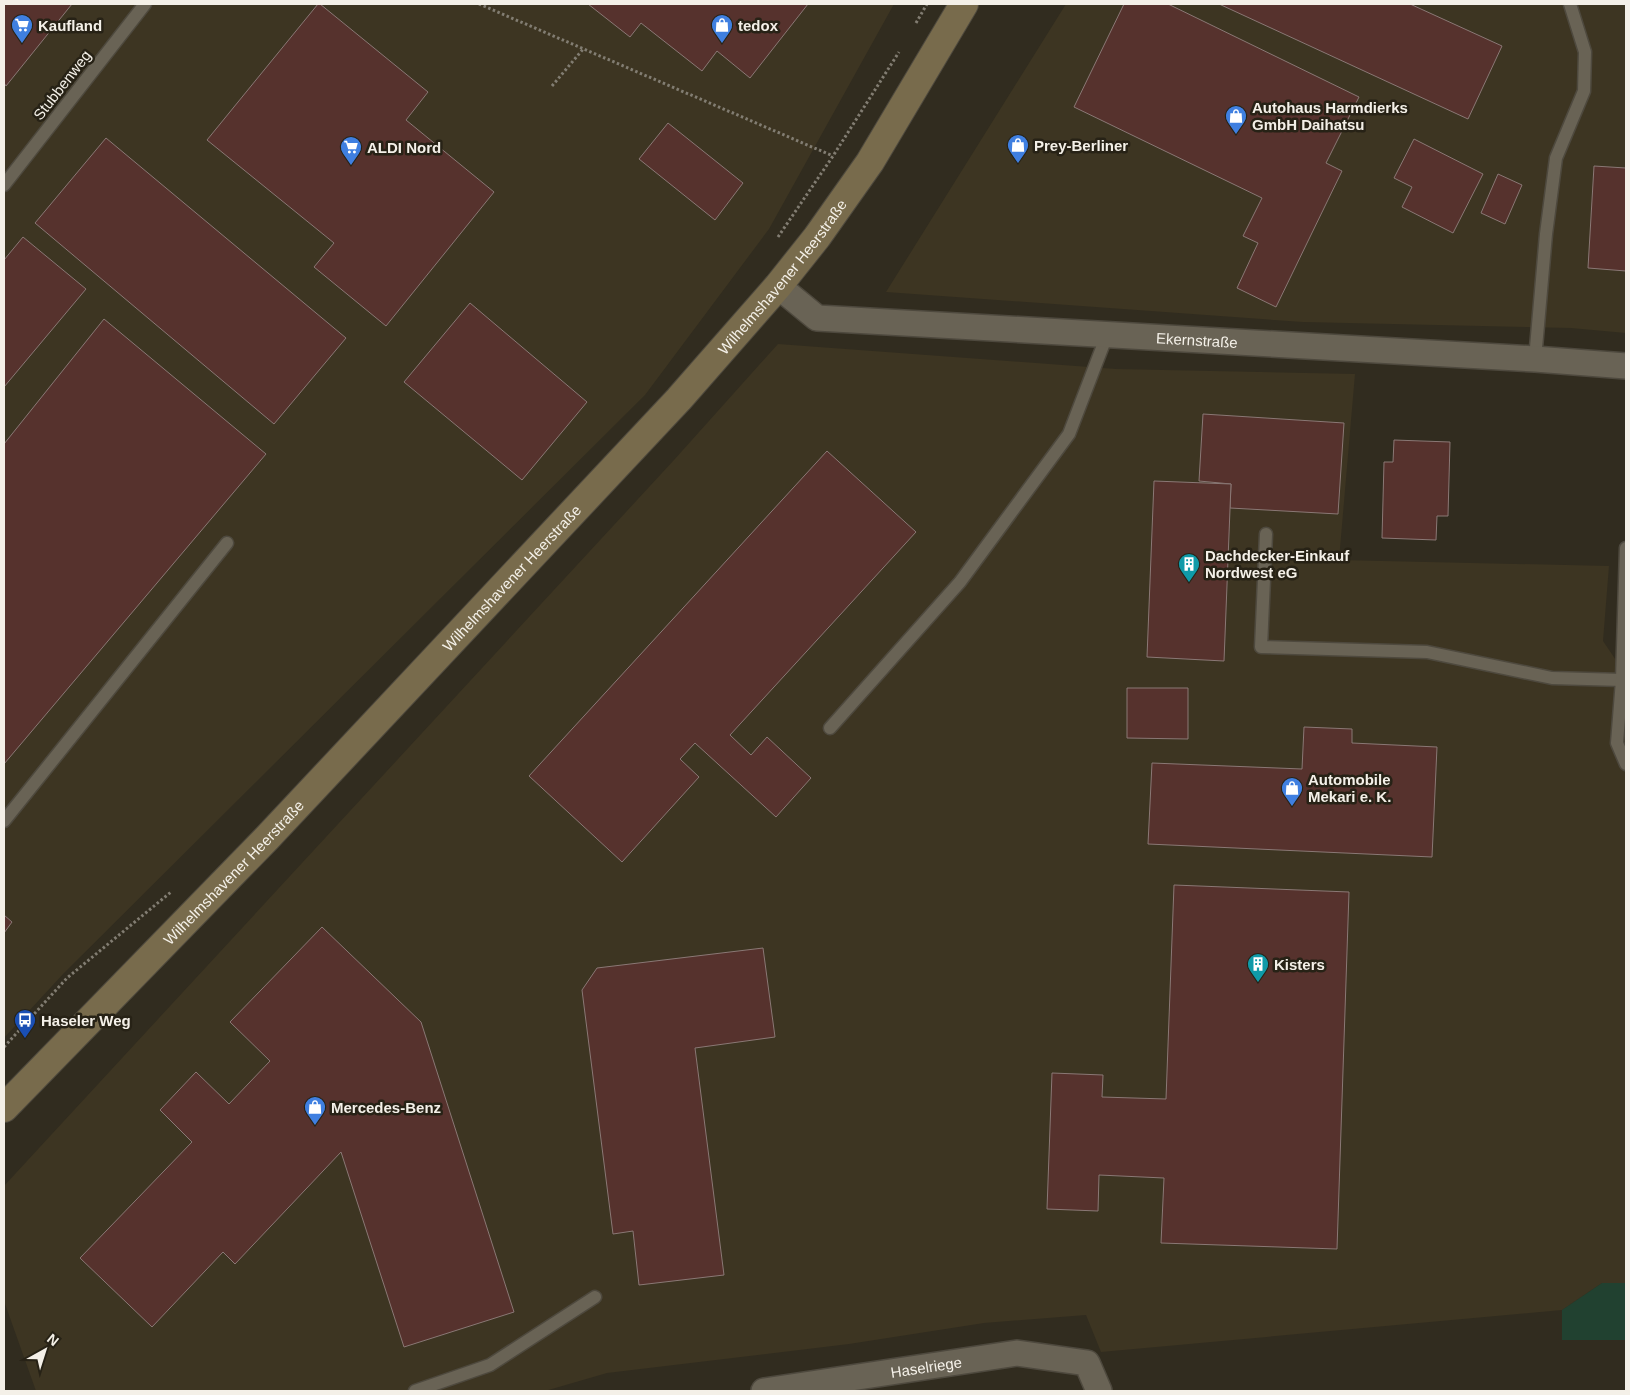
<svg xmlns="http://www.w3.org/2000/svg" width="1630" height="1395" viewBox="0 0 1630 1395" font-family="Helvetica,sans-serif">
<rect width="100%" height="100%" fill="#312c1f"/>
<!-- built -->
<g fill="#3d3522">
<polygon points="4,4 894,4 769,229 645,395 64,973 4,1038"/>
<polygon points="1066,4 1626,4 1626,333 1571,328 1303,322 886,292"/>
<polygon points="778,344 1116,369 1355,374 1339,560 1609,566 1603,641 1626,675 1626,1283 1602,1283 1562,1310 1101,1352 1086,1315 984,1323 849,1344 607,1373 545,1391 36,1391 4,1301 4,1186 674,460"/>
</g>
<!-- green -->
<polygon fill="#214130" points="1602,1283 1626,1283 1626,1340 1562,1340 1562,1310"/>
<!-- building -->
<g fill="#56322d" stroke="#8a7875">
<polygon points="4,4 72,4 6,86 4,83"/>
<polygon points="318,4 320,4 428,92 406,120 494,192 386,326 314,267 334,243 207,140"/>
<polygon points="588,4 808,4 750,78 717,51 702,71 641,23 630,37"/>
<polygon points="1124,4 1168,4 1359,97 1326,163 1342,171 1276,307 1237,288 1258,243 1243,236 1262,198 1074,107"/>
<polygon points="1219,4 1410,4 1502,46 1468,119"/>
<polygon points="668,123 743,183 715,220 639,159"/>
<polygon points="106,138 346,338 274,424 35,223"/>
<polygon points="1414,139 1483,174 1453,233 1402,207 1412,187 1394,178"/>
<polygon points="1594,166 1626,168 1626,271 1588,268"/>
<polygon points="1498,174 1522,185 1505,224 1481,213"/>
<polygon points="23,237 86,289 4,387 4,260"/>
<polygon points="470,303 587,402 522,480 404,382"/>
<polygon points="104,319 266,454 4,764 4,444"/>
<polygon points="1203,414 1344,423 1338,514 1230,508 1231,484 1199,481"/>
<polygon points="1394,440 1450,442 1448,516 1437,516 1436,540 1382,538 1384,462 1393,462"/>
<polygon points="827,451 916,532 730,735 751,755 767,737 811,778 776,817 695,743 680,759 699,777 622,862 529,776"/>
<polygon points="1154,481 1231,484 1224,661 1147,657"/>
<polygon points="1127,688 1188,688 1188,739 1127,738"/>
<polygon points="1304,727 1352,729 1352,743 1437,747 1432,857 1148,844 1152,763 1302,769"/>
<polygon points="1174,885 1349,892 1337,1249 1161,1243 1164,1178 1099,1175 1098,1211 1047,1209 1052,1073 1103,1075 1102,1097 1166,1099"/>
<polygon points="4,915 12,922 4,933"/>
<polygon points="322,927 421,1022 514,1312 404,1347 341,1152 235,1264 223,1252 152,1327 80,1258 192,1142 160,1110 196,1072 229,1104 270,1061 230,1022"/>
<polygon points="763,948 775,1037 695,1048 724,1275 639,1285 633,1231 613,1234 582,990 597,968"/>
</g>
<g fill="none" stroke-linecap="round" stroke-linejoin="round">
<!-- lane casing -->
<g stroke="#4e493e" stroke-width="15">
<g id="lane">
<polyline points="4,185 145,4"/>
<polyline points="1535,359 1546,234 1556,158 1584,91 1585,52 1570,4"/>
<polyline points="1266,534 1261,647 1427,652 1552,678 1622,680"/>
<polyline points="1626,548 1622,680 1617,743 1626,764"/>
<polyline points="830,728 960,582 1069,434 1107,335"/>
<polyline points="4,821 227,543"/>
<polyline points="415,1391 490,1365 595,1297"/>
</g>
</g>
<!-- street casing -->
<g stroke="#4e493e" stroke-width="28">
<g id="street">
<path id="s1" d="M778 286 817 318 1535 359 1626 366"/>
<path id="s2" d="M764 1391 1017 1353 1087 1363 1099 1391"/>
</g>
</g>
<!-- secondary casing -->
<g stroke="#4e493e" stroke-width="30">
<g id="secondary">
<path id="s3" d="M4 1108 267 838 679 399 778 286 817 237 870 162 964 4"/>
</g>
</g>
<!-- path -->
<g stroke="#827d72" stroke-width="3" stroke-dasharray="2.5 2.5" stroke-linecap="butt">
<polyline points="479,4 833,156"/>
<polyline points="916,23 927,4"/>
<polyline points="552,86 584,48"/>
<polyline points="778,237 833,156 899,52"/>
<polyline points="4,1047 67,978 171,892"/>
</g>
<!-- lane -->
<use href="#lane" stroke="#696355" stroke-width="12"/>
<!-- street -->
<use href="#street" stroke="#696355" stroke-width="25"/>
<!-- secondary -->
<use href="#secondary" stroke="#786b4c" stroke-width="28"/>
</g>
<!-- icons -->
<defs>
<g id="supermarket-pin" transform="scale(1.125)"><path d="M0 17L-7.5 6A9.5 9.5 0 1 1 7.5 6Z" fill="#3f7fe0" stroke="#272216"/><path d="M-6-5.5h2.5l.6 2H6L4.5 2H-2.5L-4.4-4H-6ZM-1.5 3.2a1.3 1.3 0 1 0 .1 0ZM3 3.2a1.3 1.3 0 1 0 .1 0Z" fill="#fff"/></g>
<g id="shop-pin" transform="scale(1.125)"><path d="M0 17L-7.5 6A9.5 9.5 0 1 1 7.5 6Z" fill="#3f7fe0" stroke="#272216"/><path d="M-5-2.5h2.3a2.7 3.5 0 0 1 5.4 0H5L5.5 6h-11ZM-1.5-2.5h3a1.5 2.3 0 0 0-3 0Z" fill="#fff"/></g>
<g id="building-pin" transform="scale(1.125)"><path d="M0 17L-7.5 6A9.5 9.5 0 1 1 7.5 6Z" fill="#0f9aa8" stroke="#272216"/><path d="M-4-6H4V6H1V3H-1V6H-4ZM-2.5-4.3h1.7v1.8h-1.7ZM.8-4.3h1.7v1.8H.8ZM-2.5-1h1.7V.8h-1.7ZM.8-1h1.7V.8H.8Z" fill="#fff"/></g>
<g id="bus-pin" transform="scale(1.125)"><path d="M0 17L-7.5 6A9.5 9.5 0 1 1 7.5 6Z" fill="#1a4fb4" stroke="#272216"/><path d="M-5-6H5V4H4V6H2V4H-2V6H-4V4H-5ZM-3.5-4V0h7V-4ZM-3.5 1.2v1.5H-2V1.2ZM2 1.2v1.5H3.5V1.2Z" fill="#fff"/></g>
</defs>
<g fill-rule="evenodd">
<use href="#supermarket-pin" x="22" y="25"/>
<use href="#shop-pin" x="722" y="25"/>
<use href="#shop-pin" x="1236" y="116"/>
<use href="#shop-pin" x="1018" y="145"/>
<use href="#supermarket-pin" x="351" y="147"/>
<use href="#building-pin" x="1189" y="564"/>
<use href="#shop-pin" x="1292" y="788"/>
<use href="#building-pin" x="1258" y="964"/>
<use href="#bus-pin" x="25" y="1020"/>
<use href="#shop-pin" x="315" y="1107"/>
</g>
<g text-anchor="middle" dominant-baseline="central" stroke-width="5" stroke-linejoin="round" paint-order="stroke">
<!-- poi labels -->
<g font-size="15" font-weight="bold" fill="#f4f0e8" stroke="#272216" text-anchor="start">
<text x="38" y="25">Kaufland</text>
<text x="738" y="25">tedox</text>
<text x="1252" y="107">Autohaus Harmdierks<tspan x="1252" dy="17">GmbH Daihatsu</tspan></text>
<text x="1034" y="145">Prey-Berliner</text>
<text x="367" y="147">ALDI Nord</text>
<text x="1205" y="555">Dachdecker-Einkauf<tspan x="1205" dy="17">Nordwest eG</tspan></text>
<text x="1308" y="779">Automobile<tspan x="1308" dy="17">Mekari e. K.</tspan></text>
<text x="1274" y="964">Kisters</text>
<text x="41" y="1020">Haseler Weg</text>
<text x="331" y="1107">Mercedes-Benz</text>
</g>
<!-- street labels -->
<g font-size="15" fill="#f4f0e8" stroke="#272216">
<text transform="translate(62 85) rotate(-52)">Stubbenweg</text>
<text stroke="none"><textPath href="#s3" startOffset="1139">Wilhelmshavener Heerstraße</textPath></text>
<text stroke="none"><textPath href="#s1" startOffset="431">Ekernstraße</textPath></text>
<text stroke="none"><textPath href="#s3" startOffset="734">Wilhelmshavener Heerstraße</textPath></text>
<text stroke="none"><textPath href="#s3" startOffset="329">Wilhelmshavener Heerstraße</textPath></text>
<text stroke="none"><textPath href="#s2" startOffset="164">Haselriege</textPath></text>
</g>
</g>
<!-- border -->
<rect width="1630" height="1395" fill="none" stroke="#f4f0e8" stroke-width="10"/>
<!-- north arrow -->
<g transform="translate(45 1350) rotate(39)" stroke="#272216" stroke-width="4" paint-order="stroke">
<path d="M0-4L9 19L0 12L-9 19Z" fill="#f4f0e8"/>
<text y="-8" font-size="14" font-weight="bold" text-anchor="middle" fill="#f4f0e8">N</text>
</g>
</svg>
